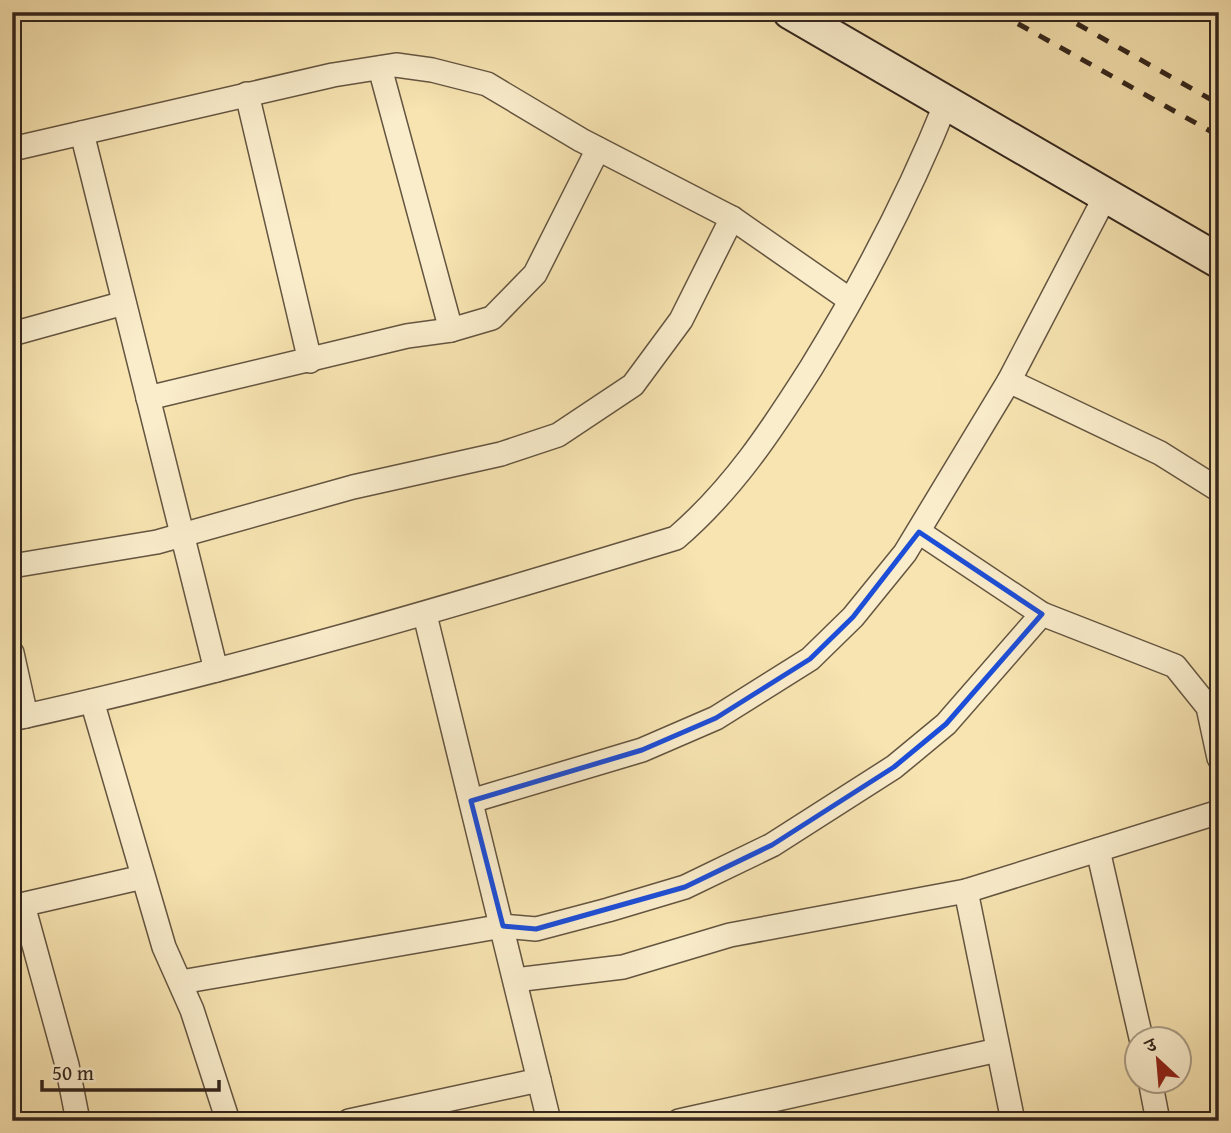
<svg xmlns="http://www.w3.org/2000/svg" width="1231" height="1133" viewBox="0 0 1231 1133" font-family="'Gentium Book Plus','Noto Serif Devanagari',serif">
<rect width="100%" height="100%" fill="#f7e4b1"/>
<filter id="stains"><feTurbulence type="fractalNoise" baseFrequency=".00286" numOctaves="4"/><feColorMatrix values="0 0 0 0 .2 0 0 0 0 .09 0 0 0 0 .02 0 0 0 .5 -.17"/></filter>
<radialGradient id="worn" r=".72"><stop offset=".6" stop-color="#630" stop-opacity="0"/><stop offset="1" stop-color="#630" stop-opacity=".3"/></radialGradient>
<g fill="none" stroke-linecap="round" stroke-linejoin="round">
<!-- street casing -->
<g stroke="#645541" stroke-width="26">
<g id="street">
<polyline points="380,68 451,330"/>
<polyline points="247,94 310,361"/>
<polyline points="82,133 216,670"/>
<polyline points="12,149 333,75 396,65 432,70 487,84 581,140 732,218 850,300"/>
<polyline points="12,334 124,303"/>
<polyline points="1009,381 1160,453 1219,490"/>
<polyline points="148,398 407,336 451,330 492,318 535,274 598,149"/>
<polyline points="919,532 1042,614 1175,666 1208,707 1219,758"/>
<polyline points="12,566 157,542 353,487 501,454 558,435 633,385 681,320 732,218"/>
<polyline points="425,615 549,1121"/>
<polyline points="12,653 26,716"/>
<polyline points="92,701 164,947 192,1010 228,1121"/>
<path d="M12 719C237 670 456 605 676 538 733 489 771 431 811 368 863 283 909 195 946 103"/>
<polyline points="471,801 642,750 716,718 810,659 853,617 905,553 1009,381 1106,195"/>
<polyline points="1098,850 1141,1038"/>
<polyline points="966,891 1013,1121"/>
<polyline points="23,905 67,1065 78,1121"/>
<polyline points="12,907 143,877"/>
<polyline points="515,980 623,967 730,935 966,891 1219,812"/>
<polyline points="181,982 503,926 536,929 608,910 685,887 772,845 894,767 946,724 1042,614"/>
<polyline points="1150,1080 1158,1121"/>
<polyline points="349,1121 539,1080"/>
<polyline points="679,1121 998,1050"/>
</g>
</g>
<!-- secondary casing -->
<g stroke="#33251c" stroke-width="37">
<polyline id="secondary" points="790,12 1219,261"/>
</g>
<!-- street -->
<use href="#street" stroke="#faedcc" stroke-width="23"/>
<!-- secondary -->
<use href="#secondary" stroke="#faedcc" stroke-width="33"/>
<!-- rail -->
<g stroke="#33251c" stroke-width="5" stroke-dasharray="12 12" stroke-linecap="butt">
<polyline points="997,12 1219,136"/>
<polyline points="1056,12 1219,104"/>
</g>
</g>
<!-- marked area -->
<path fill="none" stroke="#1d4ed8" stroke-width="5" stroke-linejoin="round" d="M919 532 1042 614 946 724 894 767 772 845 685 887 536 929 503 926 471 801 642 750 716 718 810 659 853 617Z"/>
<!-- margin -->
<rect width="1231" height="1133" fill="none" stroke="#f7e4b1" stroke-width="42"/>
<rect x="14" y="14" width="1203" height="1105" fill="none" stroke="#33251c" stroke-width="3.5"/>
<rect x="21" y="21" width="1189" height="1091" fill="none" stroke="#33251c" stroke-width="2"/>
<!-- north arrow -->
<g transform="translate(1158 1060) rotate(334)"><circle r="33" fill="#faedcc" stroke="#aa9d86" stroke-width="2"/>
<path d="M0-5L12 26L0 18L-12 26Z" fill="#8f2418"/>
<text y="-10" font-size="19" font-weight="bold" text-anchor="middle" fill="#33251c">उ</text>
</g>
<!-- scale -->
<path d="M42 1080v10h177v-10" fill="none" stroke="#33251c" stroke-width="3.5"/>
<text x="52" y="1080" font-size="21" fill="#33251c" stroke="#faedcc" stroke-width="5" paint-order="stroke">50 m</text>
<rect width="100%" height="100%" filter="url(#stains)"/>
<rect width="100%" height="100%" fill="url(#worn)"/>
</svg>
